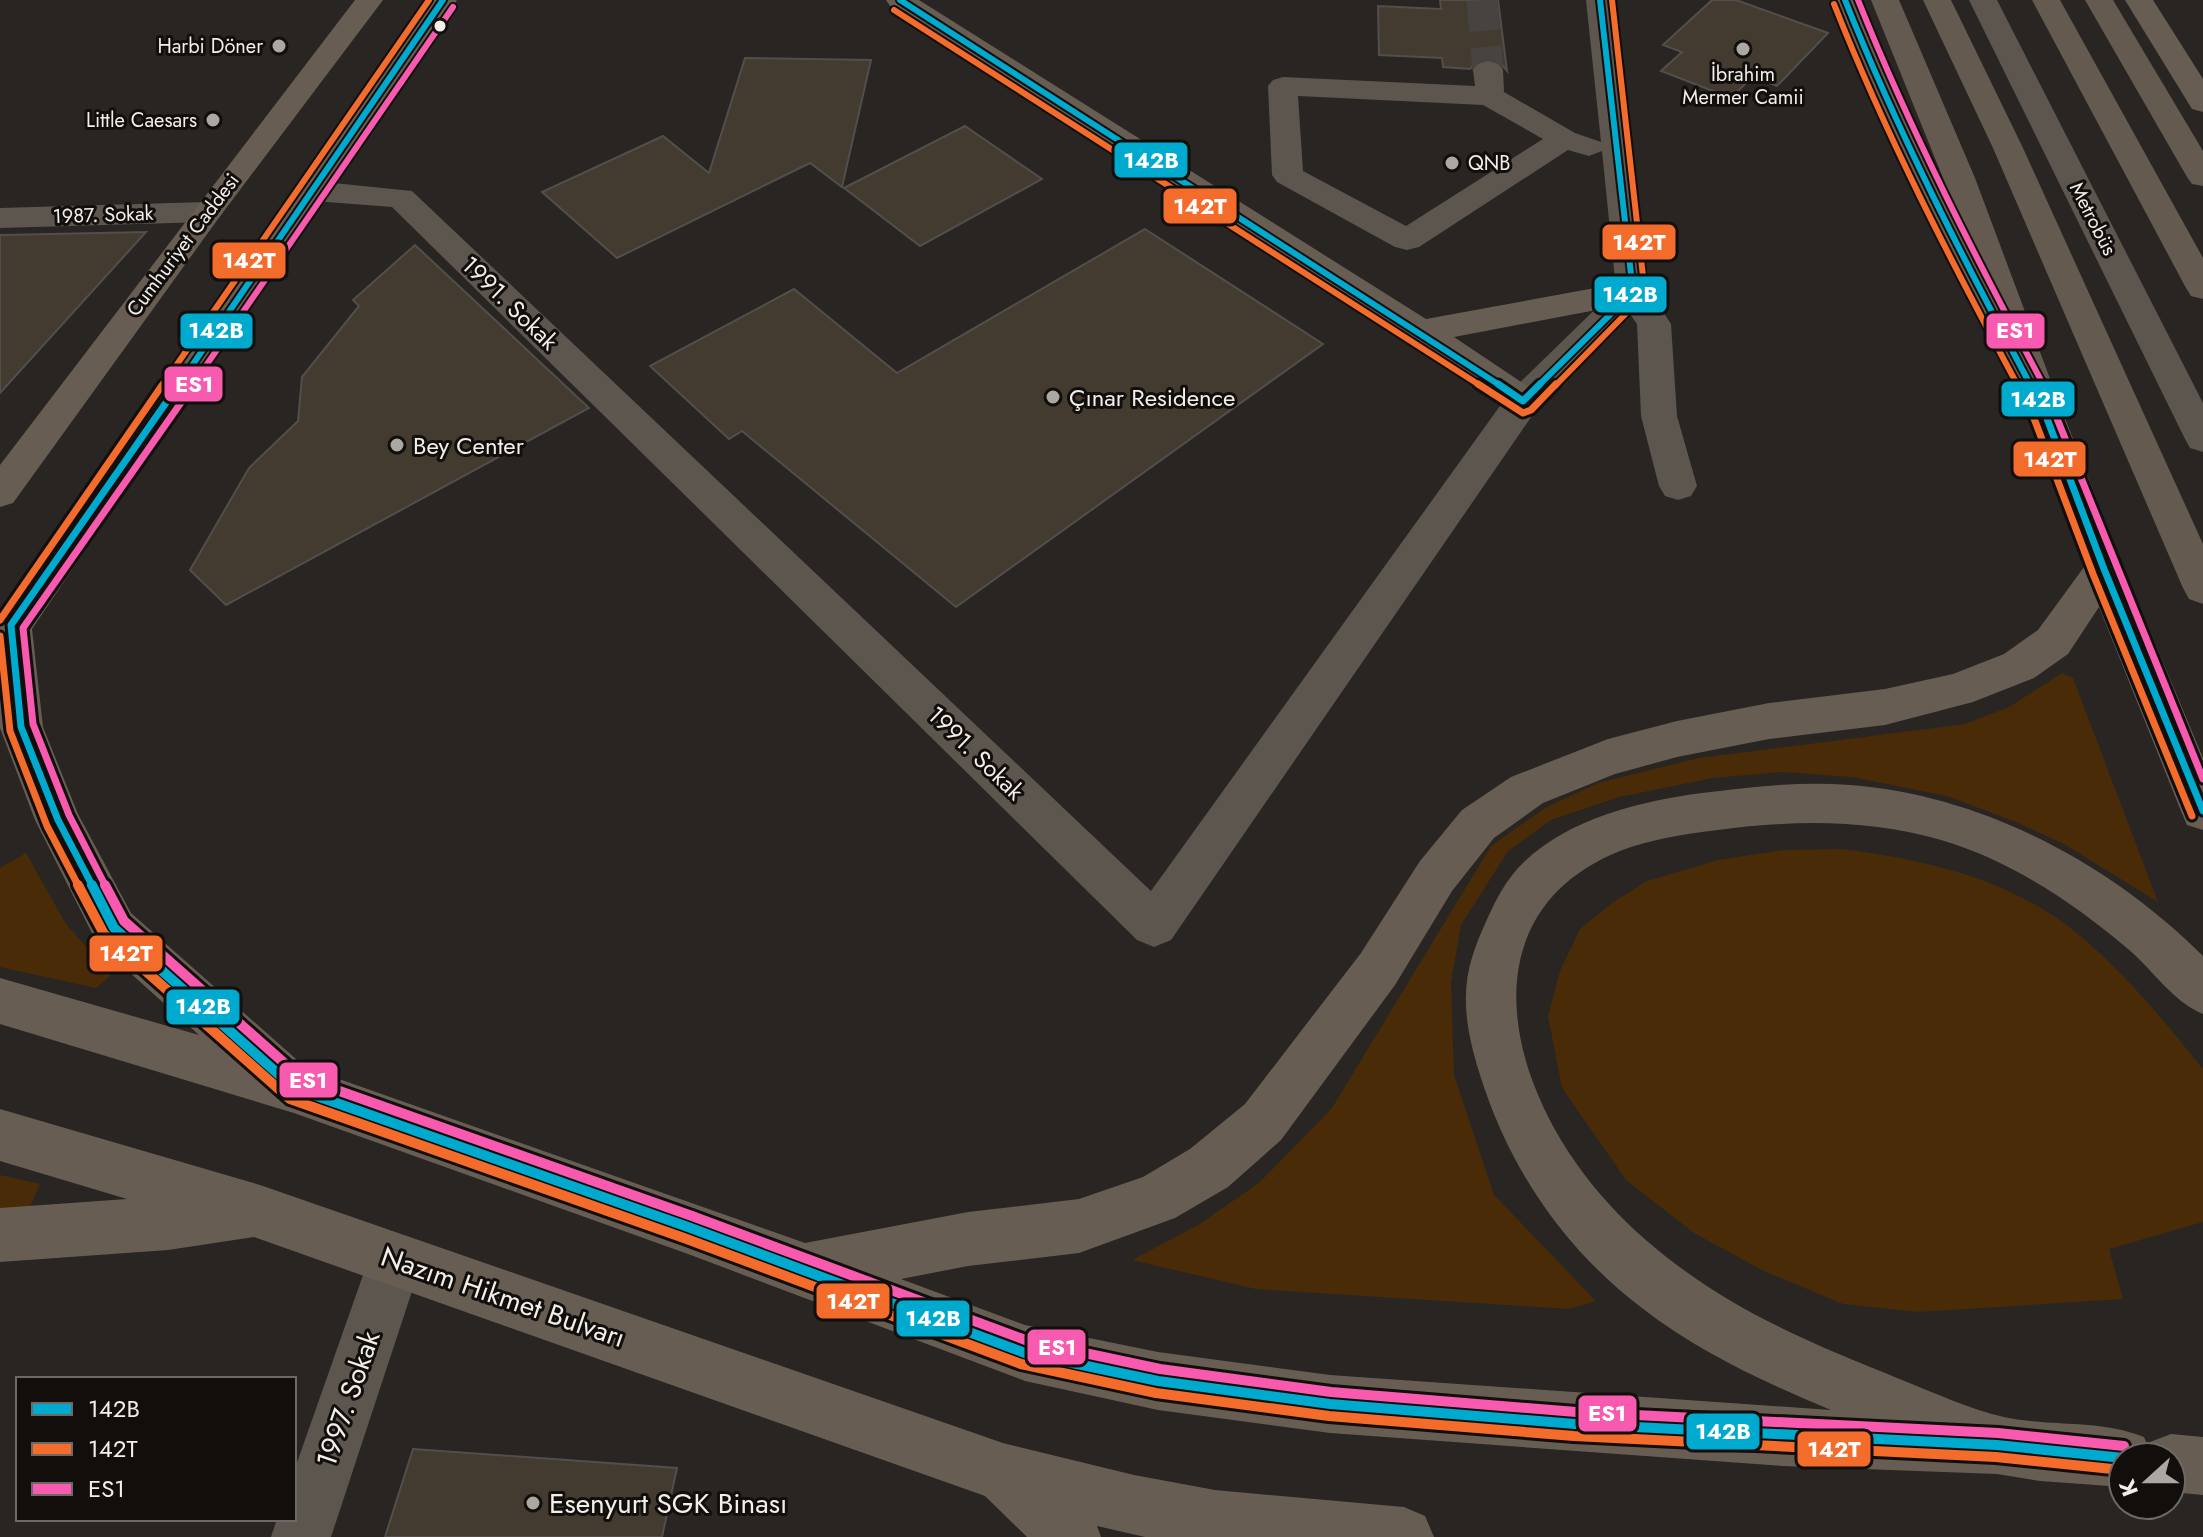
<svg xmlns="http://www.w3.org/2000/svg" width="2203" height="1537" viewBox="0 0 2203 1537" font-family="Jost,sans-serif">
<rect width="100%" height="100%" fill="#282522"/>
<!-- green -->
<g fill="#492c07">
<polygon points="2062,673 2073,678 2158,902 2064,844 2016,822 1947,796 1852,777 1782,772 1713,778 1619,797 1551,820 1508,851 1461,925 1451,982 1454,1075 1494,1195 1596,1301 1569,1309 1256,1289 1132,1260 1200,1224 1260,1182 1332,1108 1491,846 1545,808 1598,783 1699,758 1965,724 2009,707"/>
<path d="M1841 849C1924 859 2013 879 2079 935 2126 974 2165 1022 2203 1069V1222L2109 1249 2123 1299 1918 1312 1843 1304 1764 1271 1694 1233 1626 1180 1562 1088 1548 1016 1560 971 1580 929 1612 903 1647 881 1718 860 1784 850Z"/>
<polygon points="26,853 66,924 111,975 96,988 0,967 0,868"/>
<polygon points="0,1175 40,1184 28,1211 0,1213"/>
</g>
<!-- building -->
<g fill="#443b30" stroke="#514e4c" stroke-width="2">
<polygon points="1440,0 1498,0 1507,71 1500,62 1489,58 1477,61 1470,69 1443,67 1442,58 1379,55 1378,6 1441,9"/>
<polygon points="1712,0 1736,0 1828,33 1777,86 1753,76 1731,98 1661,71 1682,52 1663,45"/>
<polygon points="745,58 871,60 842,187 810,163 617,258 542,192 663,136 709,173"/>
<polygon points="965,126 1042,179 920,246 844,188"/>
<polygon points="1145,229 1323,344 956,607 742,431 729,439 650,366 794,289 897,373"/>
<polygon points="146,232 0,393 0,235"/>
<polygon points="415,245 589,408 226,605 190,570 249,468 298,421 302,377 359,306 353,300"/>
<polygon points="413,1449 677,1468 662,1537 385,1537"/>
</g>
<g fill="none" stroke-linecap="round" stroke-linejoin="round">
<!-- minor-tunnel -->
<polyline stroke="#464340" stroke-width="31" stroke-dasharray="31 16" stroke-linecap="butt" points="1482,0 1488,70"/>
<!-- minor -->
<g fill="#5d564f" fill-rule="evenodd">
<path d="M1586 0H1614L1650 292 1671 324 1677 416 1697 486 1691 496 1678 500 1665 496 1659 486 1641 416 1637 324 1630 314 1536 410 1171 940 1154 947 1137 940 392 207 314 201 303 198 298 191 303 184 314 181 412 191 1151 891 1510 392 1616 289 1602 151 1589 156 1568 150 1419 247 1407 250 1395 247 1277 182 1272 175 1268 86 1273 80 1283 77 1475 86 1473 70 1478 64 1488 61 1498 64 1503 70 1504 92 1575 133 1601 142ZM1298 96 1483 105 1543 139 1406 226 1303 171Z"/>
<polygon points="1969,0 1997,0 2203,403 2203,452 2190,448 2185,439"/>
<polygon points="207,202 218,205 223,212 218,219 207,222 0,228 0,208"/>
<polygon points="395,1234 414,1242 422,1261 331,1537 271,1537 277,1519 294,1519 294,1471 368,1261 376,1242"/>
</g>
<!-- major -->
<g fill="#685d52" fill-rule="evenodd">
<polygon points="355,0 383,0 218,219 13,503 0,507 0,465"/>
<path d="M429 0H457L32 629 43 727 78 814 131 913 305 1067 805 1243 968 1212 1079 1199 1143 1177 1190 1149 1245 1104 1361 953 1420 861 1462 810 1511 777 1608 739 1677 721 1769 703 1885 689 1953 674 2004 654 2038 630 2084 567 2025 408 1926 219 1858 68 1831 0H1859L1886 68 1958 219 2061 408 2124 569 2203 758V830L2187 825 2181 811 2099 607 2068 654 2034 678 1973 702 1885 725 1769 739 1677 757 1615 774 1543 803 1494 838 1452 891 1395 985 1281 1140 1228 1187 1175 1218 1079 1253 968 1266 901 1279 1025 1325 1158 1352 1330 1375 1831 1410C1764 1382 1700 1353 1642 1308 1564 1249 1509 1168 1480 1075 1472 1049 1465 1022 1466 995 1466 970 1475 946 1485 924 1495 901 1506 879 1524 862 1570 818 1641 801 1702 793 1751 787 1800 781 1850 785 1982 795 2110 863 2203 956V1014C2173 1002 2153 970 2128 949 2075 904 2010 860 1941 840 1868 819 1793 820 1718 830 1685 834 1651 839 1620 851 1522 890 1498 976 1529 1071 1551 1137 1594 1195 1647 1241 1725 1308 1807 1342 1902 1380 1935 1393 1969 1409 2004 1417 2050 1427 2100 1419 2144 1437L2148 1447 2150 1442 2171 1434 2203 1437V1495L2171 1492V1457H2123V1487L2040 1481 1997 1474 1783 1466 1330 1433 1158 1410 1025 1381 688 1254 294 1113 0 1024V978L199 1035 97 943 35 820 0 728V611Z"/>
<polygon points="886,0 919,0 1426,319 1633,281 1645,284 1650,292 1645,300 1633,303 1454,337 1536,392 1541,401 1536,410 1523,414 1510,410 1409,340 890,6"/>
<polygon points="2125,0 2153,0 2203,79 2203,112 2192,109"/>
<polygon points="0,1109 260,1185 1003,1443 1134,1475 1215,1490 1404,1507 1425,1516 1434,1537 1145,1537 1097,1526 1101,1537 1027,1537 985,1496 254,1237 168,1250 0,1262 0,1208 127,1199 0,1161"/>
</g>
<!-- highway -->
<g fill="#645a4f" fill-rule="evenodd">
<polygon points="1871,0 1899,0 1975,178 2061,408 2056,417 2043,421 2030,417 2025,408 1943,178"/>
<polygon points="1923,0 1951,0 2023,148 2203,544 2203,604 2189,599 2183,588 1993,148"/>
<polygon points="2032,0 2060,0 2203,258 2203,299 2191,296 2186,288"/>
<polygon points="2085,0 2113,0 2203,151 2203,186 2192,184 2187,177"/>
</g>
<!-- bus-1-far2 casing -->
<g stroke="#110e0c" stroke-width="10">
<g id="bus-1-far2">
<polyline points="900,0 1501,386"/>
<path d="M1845 0C1898 133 1964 260 2031 386"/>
<polyline points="178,386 443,0"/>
<polyline points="1538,386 1633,292 1600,0"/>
</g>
</g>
<!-- bus-1-far1 casing -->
<g stroke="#110e0c" stroke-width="13">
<g id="bus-1-far1">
<polyline points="1498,384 1523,401 1540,384"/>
<polyline points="2030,384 2043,408 2104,569 2203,811"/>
<polyline points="93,887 58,820 21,727 11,625 179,384"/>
</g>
</g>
<!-- bus-1 casing -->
<g stroke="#110e0c" stroke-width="16">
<polyline id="bus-1" points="92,885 114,928 294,1088 688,1227 1025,1353 1158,1381 1330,1404 1575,1424 1997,1445 2123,1458"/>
</g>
<!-- bus-2-far2 casing -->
<g stroke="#110e0c" stroke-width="10">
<g id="bus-2-far2">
<path d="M1834 4C1886 136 1951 261 2018 386"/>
<polyline points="894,10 1481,386"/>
<polyline points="162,386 429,0"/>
<polyline points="1555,386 1645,294 1612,0"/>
</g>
</g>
<!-- bus-2-far1 casing -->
<g stroke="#110e0c" stroke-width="13">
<g id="bus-2-far1">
<polyline points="1478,384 1523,413 1531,410 1556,384"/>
<polyline points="2017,384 2032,413 2093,574 2192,816"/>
<polyline points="0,620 163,384"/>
<polyline points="0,636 10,731 47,826 79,887"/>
</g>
</g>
<!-- bus-2 casing -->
<g stroke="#110e0c" stroke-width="16">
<polyline id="bus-2" points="78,885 104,934 290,1099 684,1238 1021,1364 1156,1393 1329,1416 1574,1436 1996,1457 2122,1470"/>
</g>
<!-- bus-3-far2 casing -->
<g stroke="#110e0c" stroke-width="10">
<g id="bus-3-far2">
<path d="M1858 0C1911 133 1977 260 2044 386"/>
<polyline points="192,386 453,7"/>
</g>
</g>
<!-- bus-3-far1 casing -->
<g stroke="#110e0c" stroke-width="13">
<g id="bus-3-far1">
<polyline points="2043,384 2203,779"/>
<polyline points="106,887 69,815 33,724 23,628 194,384"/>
</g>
</g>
<!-- bus-3 casing -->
<g stroke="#110e0c" stroke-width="16">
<polyline id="bus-3" points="105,885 124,921 300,1077 692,1216 1028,1341 1160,1369 1331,1392 1576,1412 1998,1433 2124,1446"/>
</g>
<!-- bus-1-far2 -->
<use href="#bus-1-far2" stroke="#00a9ce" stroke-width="6"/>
<!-- bus-1-far1 -->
<use href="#bus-1-far1" stroke="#00a9ce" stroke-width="7"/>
<!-- bus-1 -->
<use href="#bus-1" stroke="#00a9ce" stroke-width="10"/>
<!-- bus-2-far2 -->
<use href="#bus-2-far2" stroke="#f36c2b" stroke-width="6"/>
<!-- bus-2-far1 -->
<use href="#bus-2-far1" stroke="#f36c2b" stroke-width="7"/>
<!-- bus-2 -->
<use href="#bus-2" stroke="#f36c2b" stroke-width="10"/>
<!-- bus-3-far2 -->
<use href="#bus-3-far2" stroke="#f75aaf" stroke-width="6"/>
<!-- bus-3-far1 -->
<use href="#bus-3-far1" stroke="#f75aaf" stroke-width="7"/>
<!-- bus-3 -->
<use href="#bus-3" stroke="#f75aaf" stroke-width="10"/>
</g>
<!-- markers -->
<circle fill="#f2eeea" stroke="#110e0c" stroke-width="3" cx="440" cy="26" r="7"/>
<g fill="#aba8a4" stroke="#110e0c" stroke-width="3">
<circle cx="279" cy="46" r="8"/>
<circle cx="1743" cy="49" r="8"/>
<circle cx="213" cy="120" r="8"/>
<circle cx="1452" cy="163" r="8"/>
<circle cx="1053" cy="397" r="8"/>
<circle cx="397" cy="445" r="8"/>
<circle cx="533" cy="1503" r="8"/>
</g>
<g text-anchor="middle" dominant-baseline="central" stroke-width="6" stroke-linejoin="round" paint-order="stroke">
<!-- far-poi labels -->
<g font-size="20" fill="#f2eeea" stroke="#110e0c" text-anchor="end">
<text x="263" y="46">Harbi Döner</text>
<text x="1743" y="74" text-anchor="middle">İbrahim<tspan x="1743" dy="23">Mermer Camii</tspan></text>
<text x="197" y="120">Little Caesars</text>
<text x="1468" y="163" text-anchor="start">QNB</text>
</g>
<!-- far-street labels -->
<g font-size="20" fill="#f2eeea" stroke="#110e0c">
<text transform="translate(103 215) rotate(-2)">1987. Sokak</text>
<text transform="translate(2093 219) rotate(63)">Metrobüs</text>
<text transform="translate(183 245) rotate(-53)">Cumhuriyet Caddesi</text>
</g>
<!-- street labels -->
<g font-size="24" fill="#f2eeea" stroke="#110e0c">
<text transform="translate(510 303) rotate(44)">1991. Sokak</text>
<text transform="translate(976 753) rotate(44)">1991. Sokak</text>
</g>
<!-- poi labels -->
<g font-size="24" fill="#f2eeea" stroke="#110e0c" text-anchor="start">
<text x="1069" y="397">Çınar Residence</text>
<text x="413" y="445">Bey Center</text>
</g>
<!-- near-street labels -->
<g font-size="28" fill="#f2eeea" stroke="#110e0c">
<text transform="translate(503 1297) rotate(19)">Nazım Hikmet Bulvarı</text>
<text transform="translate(348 1399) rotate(-71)">1997. Sokak</text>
</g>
<!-- near-poi labels -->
<g font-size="28" fill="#f2eeea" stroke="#110e0c" text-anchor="start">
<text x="549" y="1503">Esenyurt SGK Binası</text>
</g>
</g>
<g stroke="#110e0c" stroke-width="3">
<rect x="1113" y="141" width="76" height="38" rx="8" fill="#00a9ce"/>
<rect x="1162" y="187" width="76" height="38" rx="8" fill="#f36c2b"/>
<rect x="1601" y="223" width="76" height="38" rx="8" fill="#f36c2b"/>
<rect x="211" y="241" width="76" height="39" rx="8" fill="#f36c2b"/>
<rect x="1593" y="275" width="75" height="39" rx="8" fill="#00a9ce"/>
<rect x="179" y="312" width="75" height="38" rx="8" fill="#00a9ce"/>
<rect x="1985" y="312" width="61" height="38" rx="8" fill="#f75aaf"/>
<rect x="163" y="365" width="61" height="38" rx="8" fill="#f75aaf"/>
<rect x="2000" y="380" width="76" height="38" rx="8" fill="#00a9ce"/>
<rect x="2012" y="440" width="75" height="38" rx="8" fill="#f36c2b"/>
<rect x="88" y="934" width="76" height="39" rx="8" fill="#f36c2b"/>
<rect x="165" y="988" width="76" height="38" rx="8" fill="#00a9ce"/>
<rect x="278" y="1061" width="61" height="38" rx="8" fill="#f75aaf"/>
<rect x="815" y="1282" width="76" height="38" rx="8" fill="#f36c2b"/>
<rect x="895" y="1299" width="76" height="39" rx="8" fill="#00a9ce"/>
<rect x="1026" y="1328" width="61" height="38" rx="8" fill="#f75aaf"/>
<rect x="1577" y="1394" width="61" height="39" rx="8" fill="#f75aaf"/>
<rect x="1685" y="1412" width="76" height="39" rx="8" fill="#00a9ce"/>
<rect x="1796" y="1430" width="76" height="38" rx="8" fill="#f36c2b"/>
</g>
<g font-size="22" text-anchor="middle" font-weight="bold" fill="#fff">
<text x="1151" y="168">142B</text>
<text x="1200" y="214">142T</text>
<text x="1639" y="250">142T</text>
<text x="249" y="268">142T</text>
<text x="1630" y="302">142B</text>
<text x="216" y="338">142B</text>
<text x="2015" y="338">ES1</text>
<text x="194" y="392">ES1</text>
<text x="2038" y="407">142B</text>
<text x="2050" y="467">142T</text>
<text x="126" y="961">142T</text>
<text x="203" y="1014">142B</text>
<text x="308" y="1088">ES1</text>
<text x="853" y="1309">142T</text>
<text x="933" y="1326">142B</text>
<text x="1057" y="1355">ES1</text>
<text x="1607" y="1421">ES1</text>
<text x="1723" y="1439">142B</text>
<text x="1834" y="1457">142T</text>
</g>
<!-- legend -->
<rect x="16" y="1377" width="280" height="144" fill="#110e0c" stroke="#6b6865" stroke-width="2"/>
<rect x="32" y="1403" width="40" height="12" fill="#00a9ce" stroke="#6b6865" stroke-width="2"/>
<text x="88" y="1417" font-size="24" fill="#f2eeea">142B</text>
<rect x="32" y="1443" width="40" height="12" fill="#f36c2b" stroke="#6b6865" stroke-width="2"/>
<text x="88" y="1457" font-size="24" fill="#f2eeea">142T</text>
<rect x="32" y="1483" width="40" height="12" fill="#f75aaf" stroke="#6b6865" stroke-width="2"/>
<text x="88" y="1497" font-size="24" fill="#f2eeea">ES1</text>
<!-- north arrow -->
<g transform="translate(2147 1481) rotate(249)"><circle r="38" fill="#110e0c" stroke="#6b6865" stroke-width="2"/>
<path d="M0-6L14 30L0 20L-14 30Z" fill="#aba8a4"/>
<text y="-12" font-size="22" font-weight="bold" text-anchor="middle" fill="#f2eeea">K</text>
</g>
</svg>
